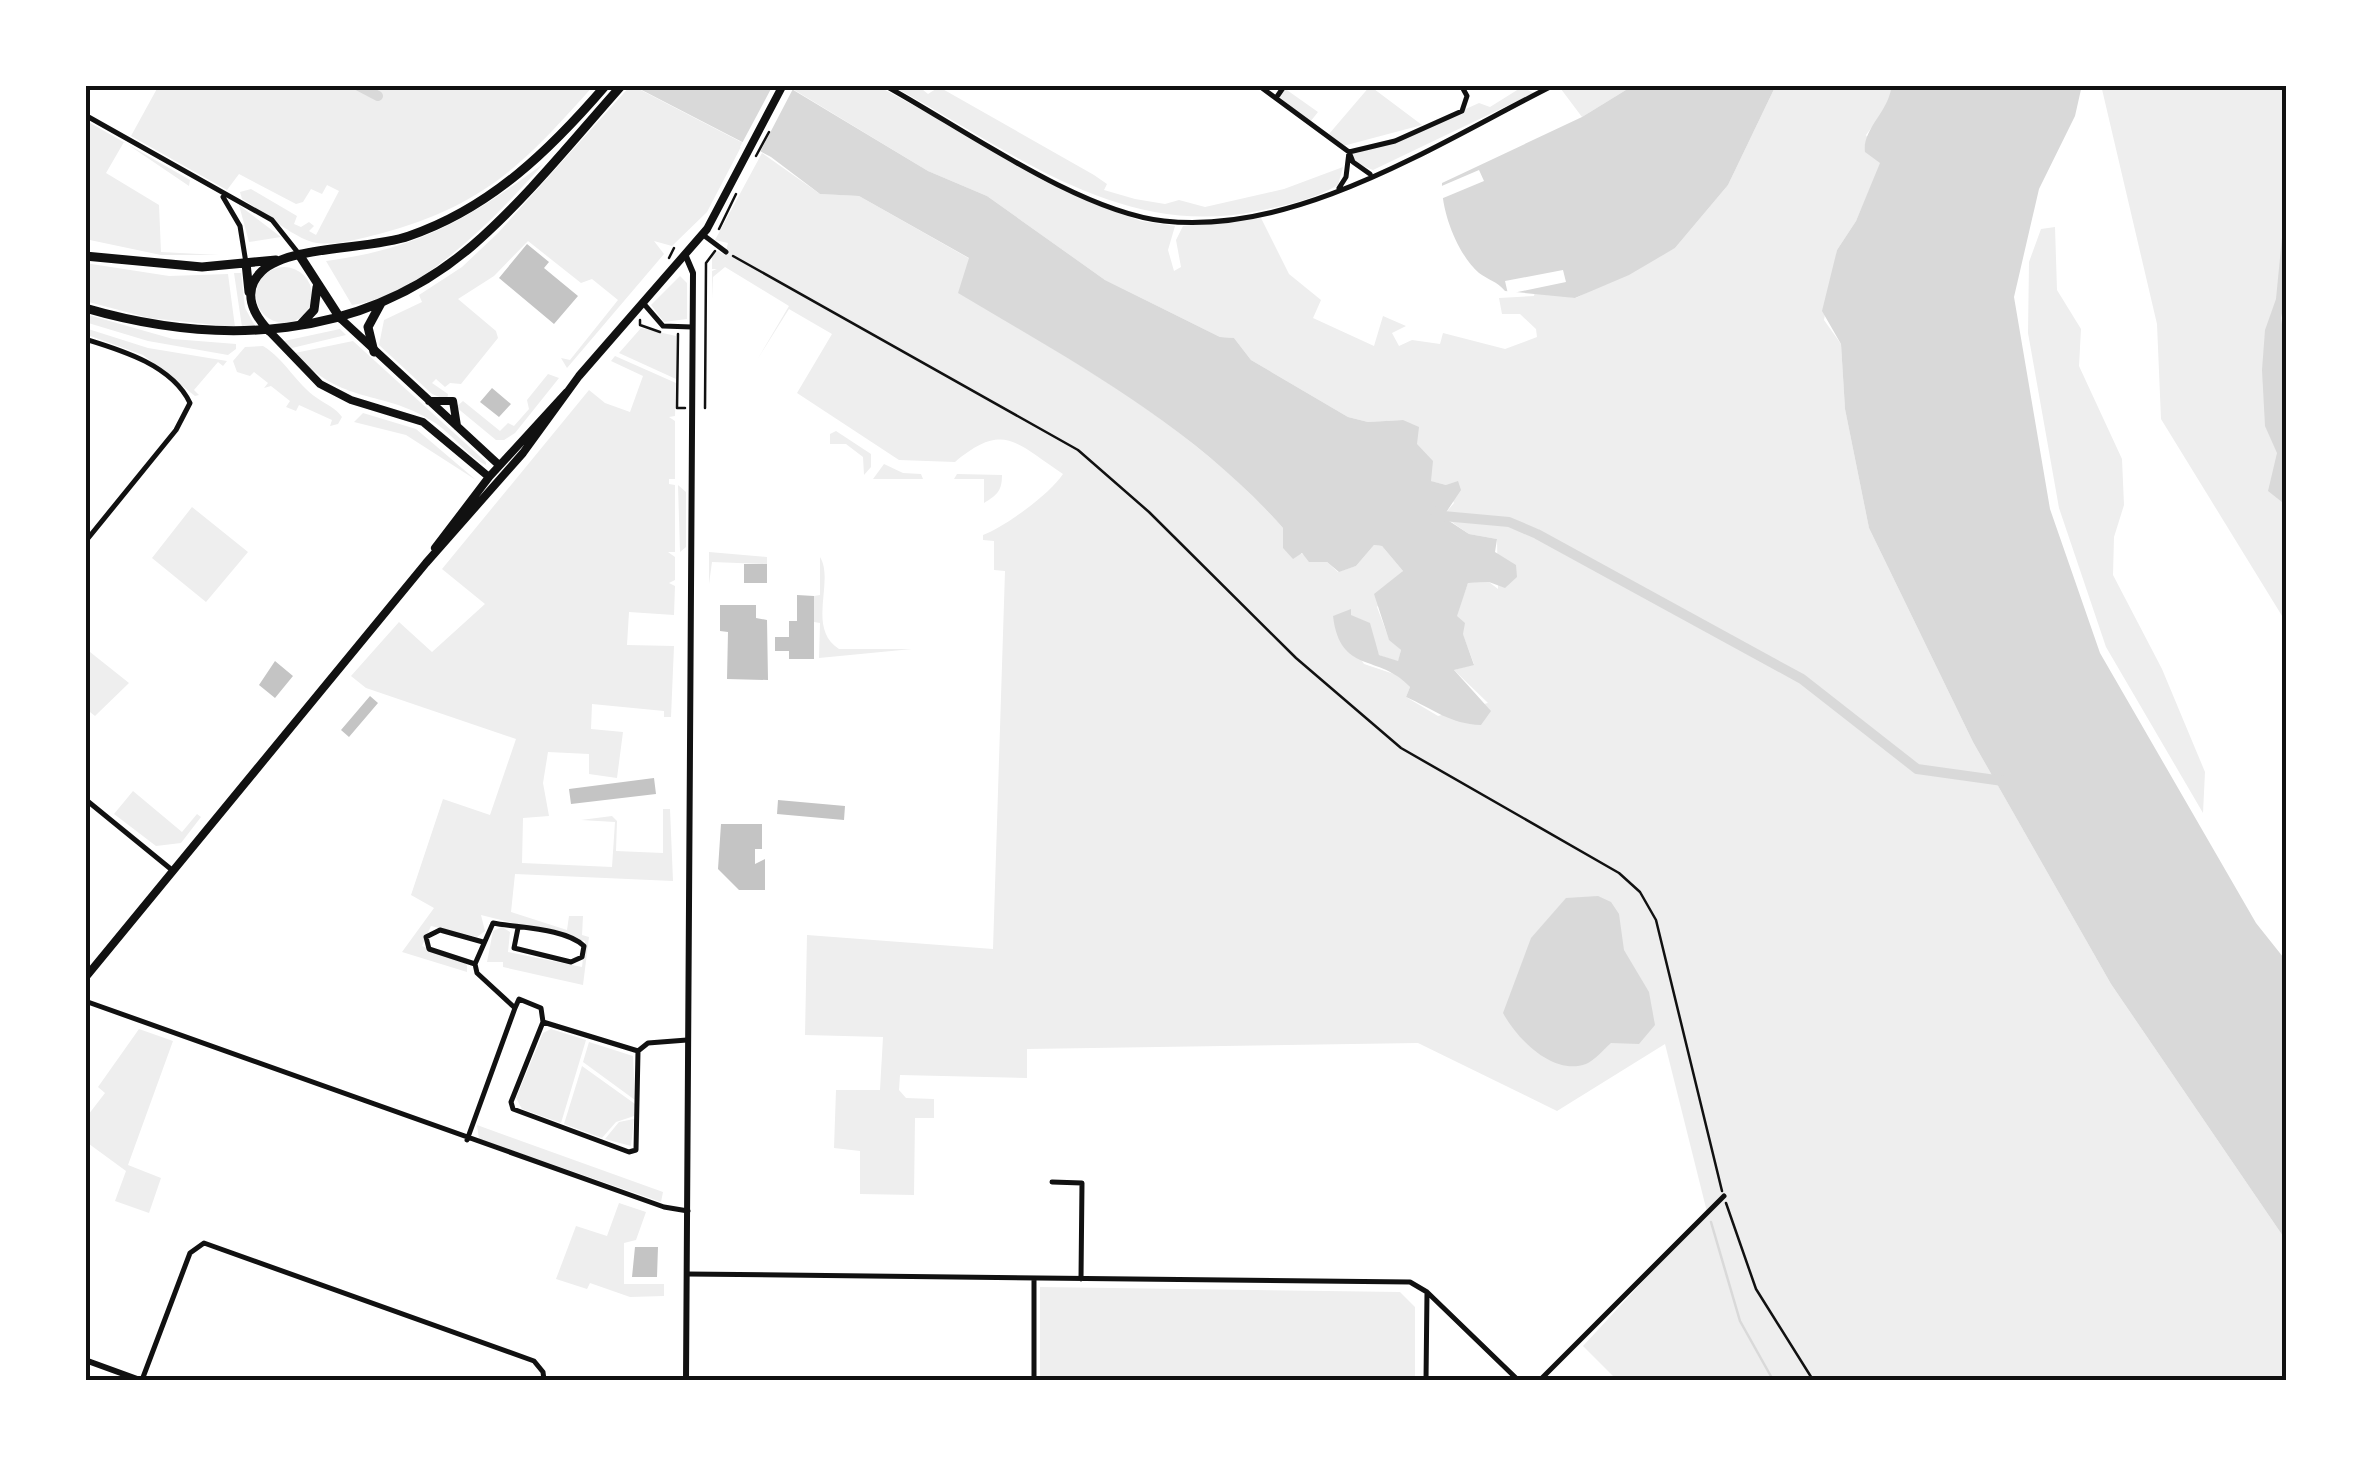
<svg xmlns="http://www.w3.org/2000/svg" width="2372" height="1465" font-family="Karla,sans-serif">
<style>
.green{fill:#eee}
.water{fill:#d9d9d9}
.pier{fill:#fff}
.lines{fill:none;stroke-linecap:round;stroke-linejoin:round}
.stream{stroke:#d9d9d9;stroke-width:2.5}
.canal{stroke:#d9d9d9;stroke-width:10}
.building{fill:#c4c4c4}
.path{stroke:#111;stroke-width:2.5}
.minor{stroke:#111;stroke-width:5}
.tertiary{stroke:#111;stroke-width:6}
.secondary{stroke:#111;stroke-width:8}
.primary{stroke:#111;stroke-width:9}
.neatline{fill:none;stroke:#111;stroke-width:4}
</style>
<rect width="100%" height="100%" fill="#fff"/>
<path class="green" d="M159 85H594C524 164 484 206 379 234 358 239 332 247 312 242 291 236 263 211 242 199L240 192 251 189 297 216 294 224 301 227 309 222 314 226 309 231 316 235 339 191 327 185 322 194 311 189 303 202 296 204 239 174 227 190 131 136Z
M631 85 743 143 707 212 672 246 654 241 664 254 567 368 561 358 570 360 618 300 592 279 581 283 528 241 494 276 458 299 496 331 498 338 461 384 450 383 445 387 436 379 432 383 448 394 447 400 432 394 379 345 384 320 422 302 419 295 462 267 498 233Z
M793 85H876L1097 205 1141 221 1175 226 1168 250 1174 271 1181 267 1176 240 1183 226 1261 218 1289 274 1321 300 1313 318 1374 346 1383 316 1406 326 1392 333 1399 346 1412 340 1440 344 1443 333 1505 349 1537 337 1536 329 1520 314H1502L1499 298 1534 296 1535 291 1576 298 1675 248 1728 185 1776 85H1883L1891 89 1889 104 1866 135 1881 163 1856 221 1837 250 1824 320 1841 344 1845 409 1869 528 1973 742 2111 984 2287 1242V1380H1617L1583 1346 1707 1212 1665 1044 1557 1111 1418 1043 1027 1049V1078L900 1075 899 1090 906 1098 934 1099V1118H915L914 1195 860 1194V1151L834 1148 836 1090H880L883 1037 805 1035 807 935 993 949 1005 571 994 570V541L983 540V535C1006 526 1050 494 1063 474 1016 443 1004 421 955 462L899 460 797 393 832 334 789 309 757 360 789 306 725 267 713 277 712 299V271L717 269H712V256L718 251 725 255 728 243 715 240 762 153 820 194 859 196 970 259 959 292C1074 362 1193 426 1283 528V548L1327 562 1338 572 1356 566 1374 545 1382 546 1403 571 1377 607 1389 639 1401 650 1398 662 1379 655C1367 629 1364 614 1333 616L1364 664 1400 676 1410 687 1406 697 1438 716 1488 703 1454 670 1474 664 1456 616 1468 583 1489 582 1498 589 1497 539 1469 534 1443 516 1454 503 1446 485 1430 481 1403 420 1368 422 1348 417 1251 360 1234 338 1220 337 1105 280 987 196 928 171 791 88Z
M890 85H917L928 94 939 87 1094 175 1107 184 1104 190 1135 199 1165 204 1179 200 1205 207 1284 189 1343 167 1338 185C1312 200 1287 205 1258 211 1117 240 1009 148 890 85Z
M1568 85H1634L1582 117 1561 89Z
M2101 85H2287V624L2161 419 2157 324Z
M1370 86 1422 125 1343 146 1329 134Z
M1522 87 1534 93 1373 170 1358 164 1349 152 1395 141 1479 103 1490 107Z
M1284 88 1318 112 1310 122 1278 96Z
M85 120 190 180 189 186 124 142 106 173 159 205 161 252 219 255H161L85 239Z
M543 164C499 214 421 297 352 305L326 261C418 249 470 218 543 164Z
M239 205 281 237 249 242Z
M2055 227 2057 290 2081 329 2079 366 2122 459 2124 505 2114 537 2113 575 2162 669 2205 772 2203 813 2106 647 2059 508 2028 333 2029 262 2041 229Z
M85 263 169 276 228 274 235 327 149 318 85 301Z
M256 295a28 28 0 1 1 56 0a28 28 0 1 1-56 0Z
M234 273H241L245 308 255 326 242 327Z
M680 276 687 283V319L664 322 651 305Z
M85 314 173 339 236 344V349L228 355 148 341 85 322Z
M85 328 148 348 227 361 223 366 218 362 194 390 199 395 195 396 143 355 85 334Z
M641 328 676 336V379L619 353Z
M340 329 346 335 292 348 284 341Z
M353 341 486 462V465C467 456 452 433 432 421 382 389 342 406 295 353Z
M263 346C285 359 296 384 317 398 327 405 336 408 342 417L338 424 330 426 332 420 299 405 296 411 286 407 290 401 271 386 264 388 268 383 254 372 250 376 237 372 233 361 245 347Z
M615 356 676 383 675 416 669 417 675 421V479H669V484L675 485V552H668L675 557V580L669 583 675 586 674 615 629 612 627 645 674 646 671 717H664V711L592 704 591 729 623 732 617 778 589 774V754L548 752 543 783 549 816 523 818 522 863 612 867 615 822 581 820 612 816 617 821 616 851 663 853V809H670L673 881 515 874 511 912 567 930 569 916H583L582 935 589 937 583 985 503 967V962H487L493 931 502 927 510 932 508 952 582 967 585 941 481 915 485 931 477 937 431 926 422 946 467 964V972L402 952 434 908 411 895 443 799 490 815 516 739 366 688 351 676 399 622 432 652 485 604 442 569 589 390 605 403 630 412 643 376 611 361Z
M548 374 559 378 515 433 504 440H496L456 407 463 401 500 431 508 423 514 426 529 409 527 400Z
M363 413 416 429 476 480 406 435 354 422Z
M836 431 871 454V467L864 475 863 457 846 444H830V434Z
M884 464 903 473 921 474 923 479H873Z
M957 474 1002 475C1002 491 997 495 984 503V479H954Z
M678 485 686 492V547L680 552Z
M192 507 248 552 206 602 152 558Z
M709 552 767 557V564L712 562 709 584Z
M820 557C835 581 806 628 839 649H912L819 658 820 623 814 622V596L820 595Z
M85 648 129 683 95 716 85 708Z
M133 791 182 832 197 814 201 817 181 843 156 846 114 814Z
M139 1029 173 1041 128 1165 161 1178 149 1213 115 1201 126 1171 85 1141V1119L105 1093 98 1087Z
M551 1029 586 1040 561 1123 522 1109 516 1098 543 1033Z
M589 1042 633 1056 635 1100 583 1062Z
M582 1066 635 1104 634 1116 616 1122 602 1138 564 1124Z
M634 1119 631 1146 605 1139 619 1122Z
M477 1125 663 1192 661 1202 479 1139Z
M619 1203 646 1212 636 1240 624 1243V1284H664V1296L630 1297 590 1283 587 1289 556 1279 576 1226 607 1236Z
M1040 1287 1400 1292 1415 1307V1380H1040Z"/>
<path class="water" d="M632 85H785L928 171 987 196 1105 280 1220 337 1234 338 1251 360 1348 417 1368 422 1403 420 1419 427 1417 444 1433 461 1431 481 1446 485 1458 481 1461 490 1443 517 1469 534 1497 539 1495 552 1516 565 1517 577 1505 588 1489 582 1468 583 1457 616 1465 623 1463 634 1474 665 1454 670 1491 711 1481 725C1450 724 1433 709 1406 697L1410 687C1379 653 1340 675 1333 616L1351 609V615L1370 623 1379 655 1398 661 1401 650 1389 640 1374 594 1403 571 1382 546 1374 545 1356 566 1339 572 1327 562H1309L1302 553 1293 559 1283 548V528C1193 426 1074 362 958 293L969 258 859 196 820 194 771 157Z
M1634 85H1776L1728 185 1675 248 1629 275 1575 298 1505 291C1497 281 1488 280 1479 273 1457 254 1441 210 1442 183L1582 117Z
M1883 85H2082L2075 116 2039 189 2014 297 2050 509 2100 653 2256 923 2287 962V1242L2111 984 1973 742 1869 528 1845 409 1841 344 1822 311 1837 250 1856 221 1880 163 1865 152C1862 130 1887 113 1891 89Z
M2287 186V289L2281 318 2287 355V404L2282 425 2287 439V506L2268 491 2277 453 2265 426 2262 370 2265 330 2276 299Z
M1598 896 1611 902 1619 914 1624 950 1649 992 1655 1025 1639 1044 1611 1043C1603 1050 1595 1060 1586 1064 1553 1076 1517 1039 1503 1013L1531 938 1566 898Z"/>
<path class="pier" d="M773 85H795L758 156 740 147Z
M1479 170 1484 181 1436 201 1437 188Z
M1563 270 1566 282 1508 294 1505 281Z"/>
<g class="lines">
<path class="stream" d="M1711 1222 1740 1321 1773 1380"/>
<path class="canal" d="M357 85 378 96
M1434 511 1443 516 1509 522 1537 534 1802 679 1917 769 2003 781"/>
</g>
<path class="building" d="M527 244 549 262 544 268 578 296 554 324 499 278Z
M492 388 511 404 499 417 480 402Z
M744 564H767V583H744Z
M797 595 814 596V659H789V651H775V637H789V621H797Z
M720 605H756V618L767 620 768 680 727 679 728 632 720 631Z
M275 661 293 676 275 698 259 685Z
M370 696 378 703 349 737 341 730Z
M654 778 656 794 571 804 569 789Z
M778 800 845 806 844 820 777 814Z
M721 824H762V849H755V864L765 859V890H739L718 869Z
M635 1247H658L657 1277H632Z"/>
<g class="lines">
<path class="path" d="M756 156 769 132
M719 229 736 194
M733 256 1078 450 1149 512 1296 658 1401 748 1619 873 1640 892 1656 920 1722 1191
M669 258 674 248
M640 320V325L660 332
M678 334 677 408H685
M705 408 706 263 715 251
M1726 1203 1756 1289 1813 1380"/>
<path class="minor" d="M884 85C961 127 1079 212 1164 221 1297 236 1440 142 1554 85
M1258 85 1349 152 1353 162 1370 174
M1276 98 1285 85
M85 115 272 220 299 254
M1339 188 1346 177 1349 152 1395 141 1462 111 1467 96 1461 85
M223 197 240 226 246 263
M702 234 726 252
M644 304 663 326 692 327
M85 339C121 350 172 365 190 403L176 430 85 542
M85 799 172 870
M475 964 493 923C518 928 565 928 584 946L582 957 571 962 514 948 518 928
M475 964 429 949 426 937 440 930 483 942
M85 1001 664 1207 688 1211
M515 1008 519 999 541 1008 543 1022 511 1102 513 1109 629 1152 636 1150 638 1051 543 1022
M638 1051 648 1043 687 1040
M467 1140 515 1008 477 973 475 964
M1052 1182 1082 1183 1081 1279
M687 1274 1410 1282 1427 1292 1518 1380
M1034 1279V1380
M142 1380 190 1253 204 1243 534 1361 543 1372 544 1380
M1426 1380 1427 1292
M1540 1380 1724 1196"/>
<path class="tertiary" d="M685 254 693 273 686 1380
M85 1360 140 1380"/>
<path class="secondary" d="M340 318 499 465
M269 331 320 384 351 400 423 422 489 477
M429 401H453L457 426
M435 548 489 477 567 392
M85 978 426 563 523 453 579 376 707 229 783 85"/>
<path class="primary" d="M85 256 202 267 276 260
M300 256 340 318
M246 263 249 292
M85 308C219 347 361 341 472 246 527 198 573 140 622 85
M300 325 314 310 317 287
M269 331C253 314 241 291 262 271 290 245 370 250 409 236 491 208 551 149 606 85
M374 352 368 327 381 303"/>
</g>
<rect width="2372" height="1465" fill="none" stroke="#ffffff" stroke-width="175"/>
<rect x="88" y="88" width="2196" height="1290" class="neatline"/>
</svg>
